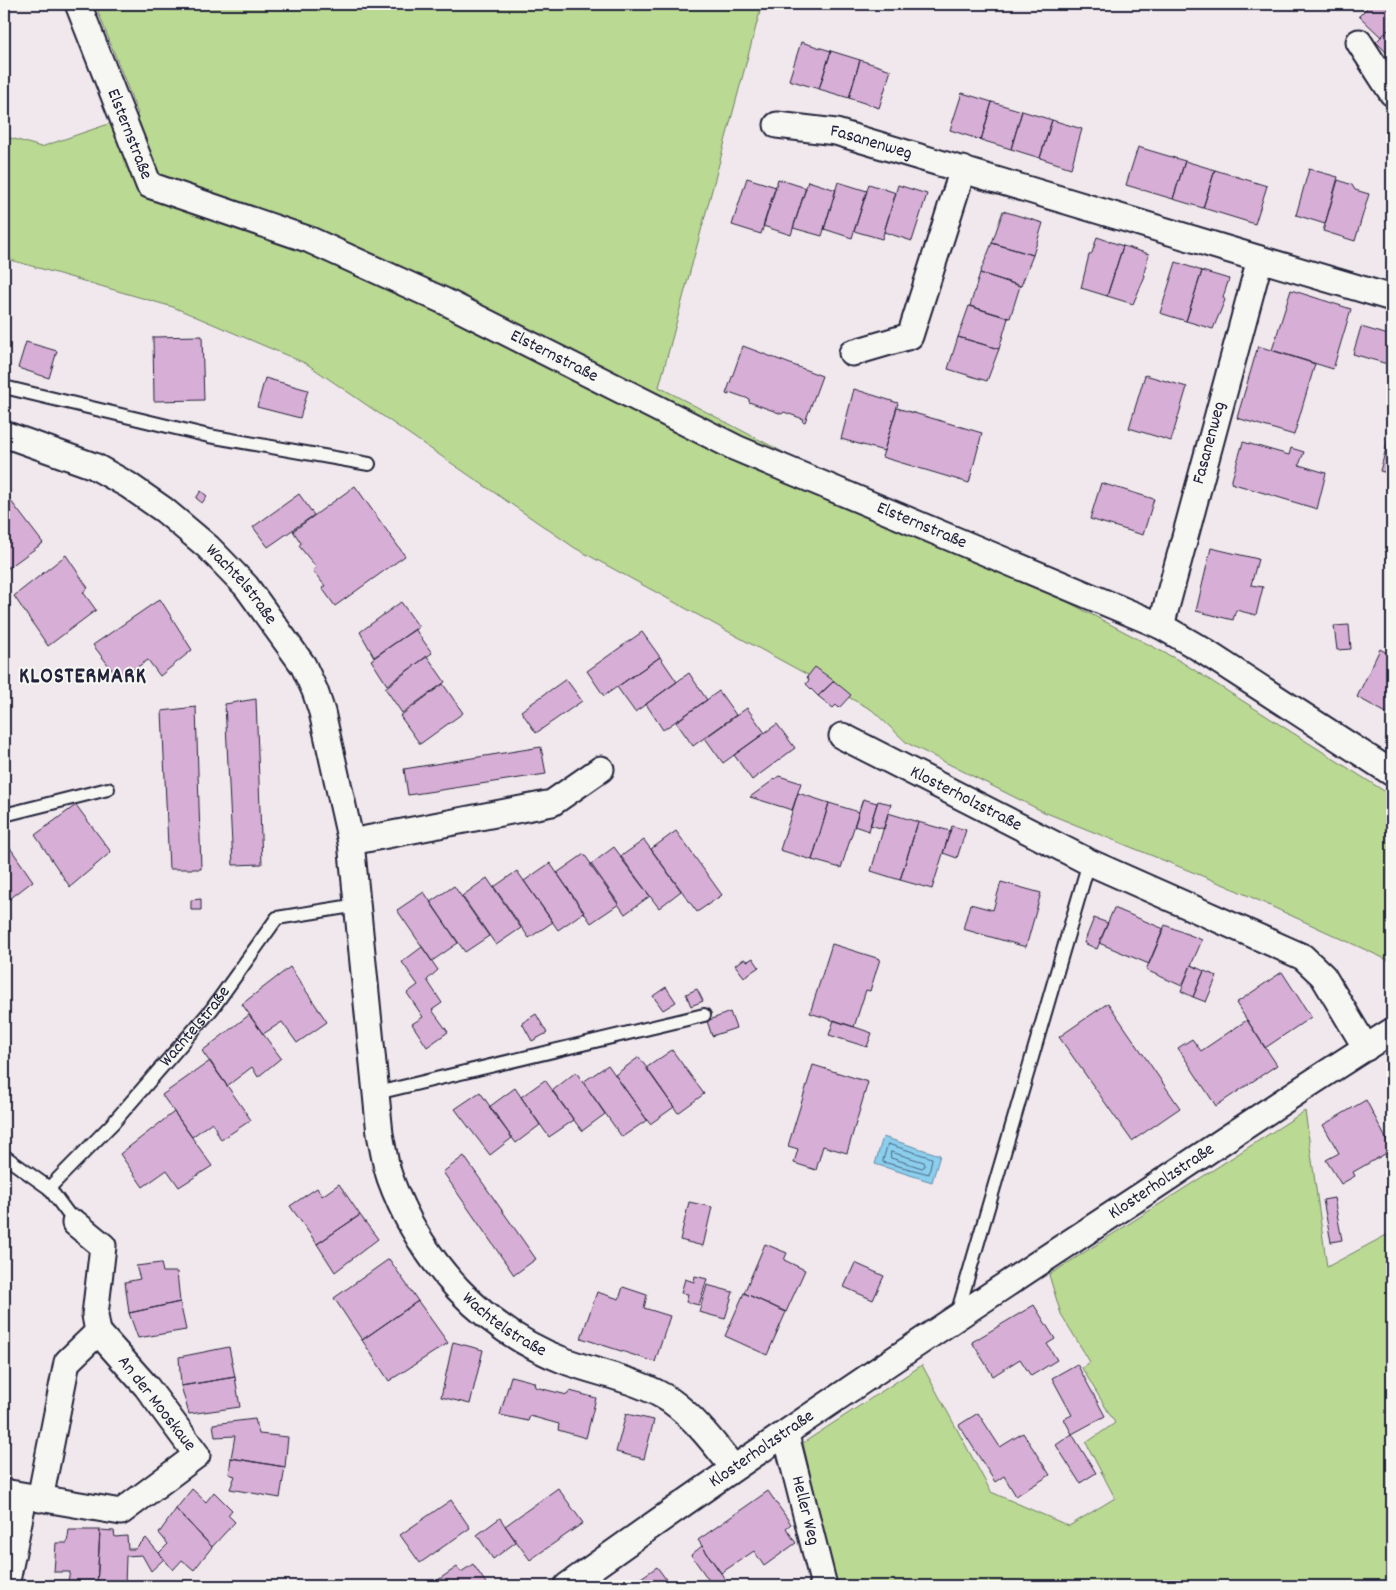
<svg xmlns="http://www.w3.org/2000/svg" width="1396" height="1590" font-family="Dekko,sans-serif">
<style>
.green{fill:#bad992;stroke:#6e7e66}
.water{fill:#8bceed;stroke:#6189a6}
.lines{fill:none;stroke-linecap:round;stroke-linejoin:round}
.shore{stroke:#4c6782;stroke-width:1}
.building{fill:#d7aed5;stroke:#22223b}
.lane-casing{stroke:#22223b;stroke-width:16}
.street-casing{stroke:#22223b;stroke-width:29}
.lane{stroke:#f6f6f2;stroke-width:12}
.street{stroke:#f6f6f2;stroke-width:25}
.labels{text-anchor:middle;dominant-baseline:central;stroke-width:4;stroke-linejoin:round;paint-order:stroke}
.street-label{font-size:18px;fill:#22223b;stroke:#f6f6f2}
.district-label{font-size:22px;font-weight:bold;letter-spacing:1px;fill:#22223b;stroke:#f6f6f2}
</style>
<rect width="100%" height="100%" fill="#f0e8ec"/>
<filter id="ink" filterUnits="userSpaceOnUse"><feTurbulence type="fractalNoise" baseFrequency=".02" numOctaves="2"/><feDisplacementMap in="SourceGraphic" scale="10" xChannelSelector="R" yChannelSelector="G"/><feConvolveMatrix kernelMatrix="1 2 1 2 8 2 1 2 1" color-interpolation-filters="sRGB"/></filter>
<g filter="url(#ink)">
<path class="green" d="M95 4H762L659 387 1180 661 1392 796V962L1227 886 1044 812 907 743 872 710 575 548 307 364 173 307 4 258V136L41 147 138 114Z
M1305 1111 1327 1267 1392 1232V1586H836L803 1443 922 1365 991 1492 1069 1526 1115 1498 1086 1443 1115 1423 1082 1368 1090 1362 1061 1314 1049 1275Z"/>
<path class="water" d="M883 1137 940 1155 932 1182 875 1164Z"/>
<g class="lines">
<path class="shore" d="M888 1144 932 1158 929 1174 883 1162Z
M891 1152 924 1162 925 1166 922 1168 891 1158Z"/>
</g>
<path class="building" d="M1371 4H1392V26L1381 37 1359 16Z
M1392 26V58L1376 42Z
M801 42 831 51 819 89 789 80Z
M831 51 860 60 849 98 819 89Z
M860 60 891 70 879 108 849 98Z
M962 93 992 102 981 140 950 130Z
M992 102 1022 111 1011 149 981 140Z
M1022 111 1052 120 1040 158 1011 149Z
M1052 120 1082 129 1071 168 1040 158Z
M1138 147 1185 161 1173 199 1126 185Z
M1185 161 1215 170 1203 208 1173 199Z
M1309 169 1338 177 1325 224 1296 215Z
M1215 170 1267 186 1255 224 1203 208Z
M747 178 776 187 761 234 732 225Z
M778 179 806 188 791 235 763 226Z
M1338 180 1352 185 1355 190 1369 194 1355 241 1323 231Z
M808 181 836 190 822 236 793 228Z
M838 182 867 191 852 238 824 229Z
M869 184 896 193 882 239 854 231Z
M898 185 927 194 912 241 884 232Z
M1003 211 1043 223 1033 255 992 243Z
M1097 237 1123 246 1107 296 1081 288 1089 255 1092 253Z
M992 243 1033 255 1021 286 980 273Z
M1123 246 1149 254 1144 273 1145 276 1133 304 1107 296Z
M1176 262 1202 271 1186 321 1160 313Z
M1202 271 1229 279 1223 297 1225 300 1213 329 1186 321Z
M980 273 1020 286 1010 318 970 306Z
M1291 290 1351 309 1333 369 1272 350Z
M969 306 1008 318 999 349 958 337Z
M1361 327 1392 336 1391 365 1353 354Z
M202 336 204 400 154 401 153 337Z
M958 337 999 349 987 381 948 369Z
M26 342 57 351 49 378 18 368Z
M743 346 822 376 805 422 802 421 803 419 784 412 782 414 749 402V399L729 392V395L726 394Z
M1258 346 1315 364 1294 435 1237 418Z
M1145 375 1187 387 1171 441 1129 428Z
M265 378 308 390 300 418 257 407Z
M854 389 898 403 884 451 841 439Z
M897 408 982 433 969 483 882 457Z
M1392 426V474L1380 471Z
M1243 442 1289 455 1291 448 1304 452 1299 465 1326 473 1317 509 1231 483Z
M1101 483 1154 499 1143 535 1090 519Z
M355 486 405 556 335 606 322 588 325 586 313 571 316 567 299 546 301 543 293 531Z
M201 491 207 496 202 503 196 498Z
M4 492 43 543 4 571Z
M299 494 314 515 268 547 253 527Z
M1211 548 1258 559 1251 585 1263 587 1256 615 1236 610 1233 620 1196 611Z
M66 555 88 588 83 592 96 610 48 646 14 596Z
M160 599 192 650 160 676 148 660 119 679 93 645Z
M401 602 419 627 374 657 360 632Z
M1349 625 1351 649 1337 650 1334 626Z
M415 629 432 653 387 685 371 660Z
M642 632 660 657 604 696 587 671Z
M1380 649 1392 656V716L1357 697Z
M427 656 445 682 402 713 385 688Z
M660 657 677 682 635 712 617 687Z
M815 667 834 681 818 696 806 684 809 680 807 677Z
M689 673 707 700 663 730 646 704Z
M566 679 582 701 536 733 521 711Z
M834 681 851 695 839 708 836 705 833 708 818 696Z
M443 684 463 713 420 744 400 716Z
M719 691 736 715 693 746 676 722Z
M256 699 262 864 233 865 225 704Z
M196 707 201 869H169L162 711Z
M747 708 765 733 723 763 705 738Z
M777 724 795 748 752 780 734 755Z
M541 747 546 774 408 795 404 769Z
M779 776 801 783 792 810 750 797Z
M798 793 829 803 812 860 780 850Z
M863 799 877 803 869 831 854 826Z
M878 801 891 804 884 829 870 825Z
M829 803 859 812 841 868 812 860Z
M76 805 111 852 70 887 35 835Z
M888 813 918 822 900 880 871 871Z
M918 822 950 831 932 889 900 880Z
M952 826 966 830 957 858 943 853Z
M676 831 722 895 697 912 651 849Z
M4 839 33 881 7 901 4 896Z
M644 840 681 891 659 908 620 857Z
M614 847 650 896 625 914 590 865Z
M584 854 619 904 591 923 557 873Z
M550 863 584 912 558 930 524 881Z
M517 871 553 922 529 938 494 887Z
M487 878 521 928 496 945 462 896Z
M1001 882 1041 893 1026 947 963 929 970 904 993 910Z
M454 886 489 936 465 952 430 902Z
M424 892 458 943 432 961 397 910Z
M201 899V910H191V900Z
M1114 908 1164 929 1149 964 1099 943Z
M1094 918 1108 923 1097 949 1084 943Z
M1165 925 1202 940 1182 986 1146 970Z
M832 944 880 959 870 991 866 990 854 1027 810 1013Z
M422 947 438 970 427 980 442 1003 432 1010 448 1032 427 1047 412 1024 423 1017 407 993 418 985 402 962Z
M753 958 759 967 744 977 735 965 744 959 748 961Z
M1191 965 1204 971 1193 997 1181 991Z
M290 967 327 1022 297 1043 282 1022 263 1034 242 1004Z
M1204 971 1217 976 1206 1002 1193 997Z
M1282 972 1311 1017 1265 1048 1236 1003Z
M666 987 676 1002 663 1010 653 996Z
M697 989 703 1001 691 1006 686 994Z
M1108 1003 1180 1108 1132 1141 1059 1037Z
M730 1012 736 1028 712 1036 707 1021Z
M536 1014 547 1033 532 1041 522 1023Z
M249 1015 281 1058 258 1077 252 1067 227 1086 202 1051Z
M834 1020 872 1033 867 1047 829 1035Z
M1247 1020 1277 1065 1216 1106 1178 1048 1192 1039 1201 1051Z
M672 1050 704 1094 678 1113 646 1068Z
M639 1057 674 1107 650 1124 615 1075Z
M210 1061 251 1120 221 1140 212 1122 192 1137 162 1095Z
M608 1065 647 1120 622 1137 583 1082Z
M813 1065 868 1082 847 1153 823 1146 816 1170 794 1163 798 1149 788 1146Z
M576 1072 605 1114 582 1131 552 1091Z
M545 1080 574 1120 549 1137 521 1097Z
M515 1088 540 1125 516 1143 489 1107Z
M480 1092 512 1138 490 1155 455 1109Z
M1366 1100 1392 1150 1353 1172 1355 1176 1341 1184 1326 1160 1339 1153 1323 1125Z
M174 1112 212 1166 179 1187 167 1170 143 1187 120 1154Z
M464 1156 536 1259 514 1275 443 1172Z
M339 1184 360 1215 317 1244 290 1206 317 1188 322 1196Z
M1334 1198 1342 1240 1331 1242 1323 1200Z
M689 1202 712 1207 703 1246 680 1240Z
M360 1215 378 1239 335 1272 317 1244Z
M765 1244 787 1253 784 1260 805 1270 786 1312 744 1293Z
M389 1259 418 1301 362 1340 334 1298Z
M161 1263 163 1272H177L180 1302 129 1313 125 1282 140 1279 136 1266Z
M855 1263 884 1276 873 1300 844 1287Z
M695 1276 707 1279 699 1305 686 1302 688 1294 681 1293 685 1279 694 1282Z
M707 1285 733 1292 725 1319 699 1312Z
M623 1287 647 1295 644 1308 670 1316 655 1362 581 1338 597 1292 619 1299Z
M744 1293 786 1312 767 1355 725 1336Z
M418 1301 448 1343 389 1381 362 1340Z
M180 1302 186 1330 138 1338 129 1313Z
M1034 1305 1055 1339 1047 1344 1057 1360 1031 1376 1020 1359 993 1376 972 1342Z
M453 1342 483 1350 470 1404 441 1397Z
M229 1347 235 1377 181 1386 179 1357Z
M1077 1364 1105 1416 1072 1434 1064 1419 1072 1415 1052 1378Z
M511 1376 534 1382 535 1387 567 1395 570 1391 596 1398 586 1438 558 1430 559 1424 530 1416 528 1421 500 1415Z
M235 1377 240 1407 189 1414 181 1386Z
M978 1413 1000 1447 1023 1433 1050 1475 1016 1496 1004 1476 995 1482 959 1425Z
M626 1414 654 1420 644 1459 616 1452Z
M255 1419 259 1434 288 1437 285 1467 231 1458 235 1436 215 1437 213 1424Z
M1072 1434 1096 1473 1080 1483 1056 1445Z
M231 1458 285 1467 280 1498 230 1489 235 1476 229 1474Z
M558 1488 583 1523 530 1560 505 1526Z
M192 1489 206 1502 214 1492 232 1510 228 1515 235 1522 212 1547 176 1509Z
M768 1491 791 1524 786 1528 796 1543 764 1566 754 1551 721 1573 698 1540Z
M451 1500 470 1528 420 1563 400 1535Z
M176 1509 212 1547 194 1570 182 1560 173 1570 159 1553 168 1544 159 1533Z
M500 1518 516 1542 493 1559 477 1535Z
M69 1530H100L97 1586 67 1585 70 1572H54L56 1543H67Z
M100 1530 114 1531 115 1537 127 1536 128 1549H135L146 1538 164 1559 151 1571 142 1555 126 1556 125 1586H97Z
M702 1546 727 1582 721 1586H713L691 1555Z
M473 1564 488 1586H438L435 1582 457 1567 461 1572Z
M657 1567 671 1586H629Z"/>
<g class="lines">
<defs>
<g id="lane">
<path d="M4 387 209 436 369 464"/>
<path d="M4 815 108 789"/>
<path d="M377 1093 704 1015"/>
<path d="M4 1156 49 1188 75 1223"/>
<path id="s1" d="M49 1188 113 1123 212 1009 277 918 358 905"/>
<path d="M957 1314 1089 862"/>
</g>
<g id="street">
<path id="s2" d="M78 4 149 185 310 240 444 301 736 448 1161 626 1199 648 1392 773"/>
<path d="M1359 42 1392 93"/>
<path id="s3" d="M777 125 836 132 1260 259 1161 626"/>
<path d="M1260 259 1392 298"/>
<path d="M852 353 910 336 963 169"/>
<path id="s4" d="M4 434 94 466 128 485 164 510 208 547 246 586 303 665 315 691 322 712 351 842 380 1134C383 1148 385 1164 390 1178 420 1261 483 1330 565 1361 600 1374 640 1380 671 1401 696 1419 714 1444 733 1467"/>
<path id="s5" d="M842 736 1089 862 1303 957 1323 976 1366 1048"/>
<path d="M351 842 552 803 601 769"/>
<path id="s6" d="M786 1435 824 1586"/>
<path d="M4 1492 121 1512 197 1455 146 1386 98 1332"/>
<path d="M40 1499 67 1362 98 1332 95 1315 103 1246 75 1223"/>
<path d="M6 1586 24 1497"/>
<path id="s7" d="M567 1586C752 1453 942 1326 1133 1201 1219 1144 1304 1086 1392 1031"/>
</g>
</defs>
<use href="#lane" class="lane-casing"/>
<use href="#street" class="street-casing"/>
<use href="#lane" class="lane"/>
<use href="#street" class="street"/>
</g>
</g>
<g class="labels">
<g class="street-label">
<text stroke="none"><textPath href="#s2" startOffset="140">Elsternstraße</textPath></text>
<text stroke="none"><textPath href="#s3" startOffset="96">Fasanenweg</textPath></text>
<text stroke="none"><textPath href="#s2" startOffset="635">Elsternstraße</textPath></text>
<text transform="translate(1210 443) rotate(-75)">Fasanenweg</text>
<text stroke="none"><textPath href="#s2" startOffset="1040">Elsternstraße</textPath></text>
<text stroke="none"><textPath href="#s4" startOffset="286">Wachtelstraße</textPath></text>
<text stroke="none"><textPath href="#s5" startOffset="139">Klosterholzstraße</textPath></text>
<text stroke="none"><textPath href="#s1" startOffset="218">Wachtelstraße</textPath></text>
<text stroke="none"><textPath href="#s7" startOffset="719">Klosterholzstraße</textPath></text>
<text stroke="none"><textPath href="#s4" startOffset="1100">Wachtelstraße</textPath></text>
<text transform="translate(156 1404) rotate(52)">An der Mooskaue</text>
<text stroke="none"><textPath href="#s7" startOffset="238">Klosterholzstraße</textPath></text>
<text stroke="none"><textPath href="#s6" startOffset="78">Heller Weg</textPath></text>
</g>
<g class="district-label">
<text x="83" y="677">KLOSTERMARK</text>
</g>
</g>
<rect width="1396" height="1590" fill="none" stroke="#f6f6f2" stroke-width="20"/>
<rect x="10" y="10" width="1376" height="1570" fill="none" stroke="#22223b" stroke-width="2" filter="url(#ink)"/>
</svg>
